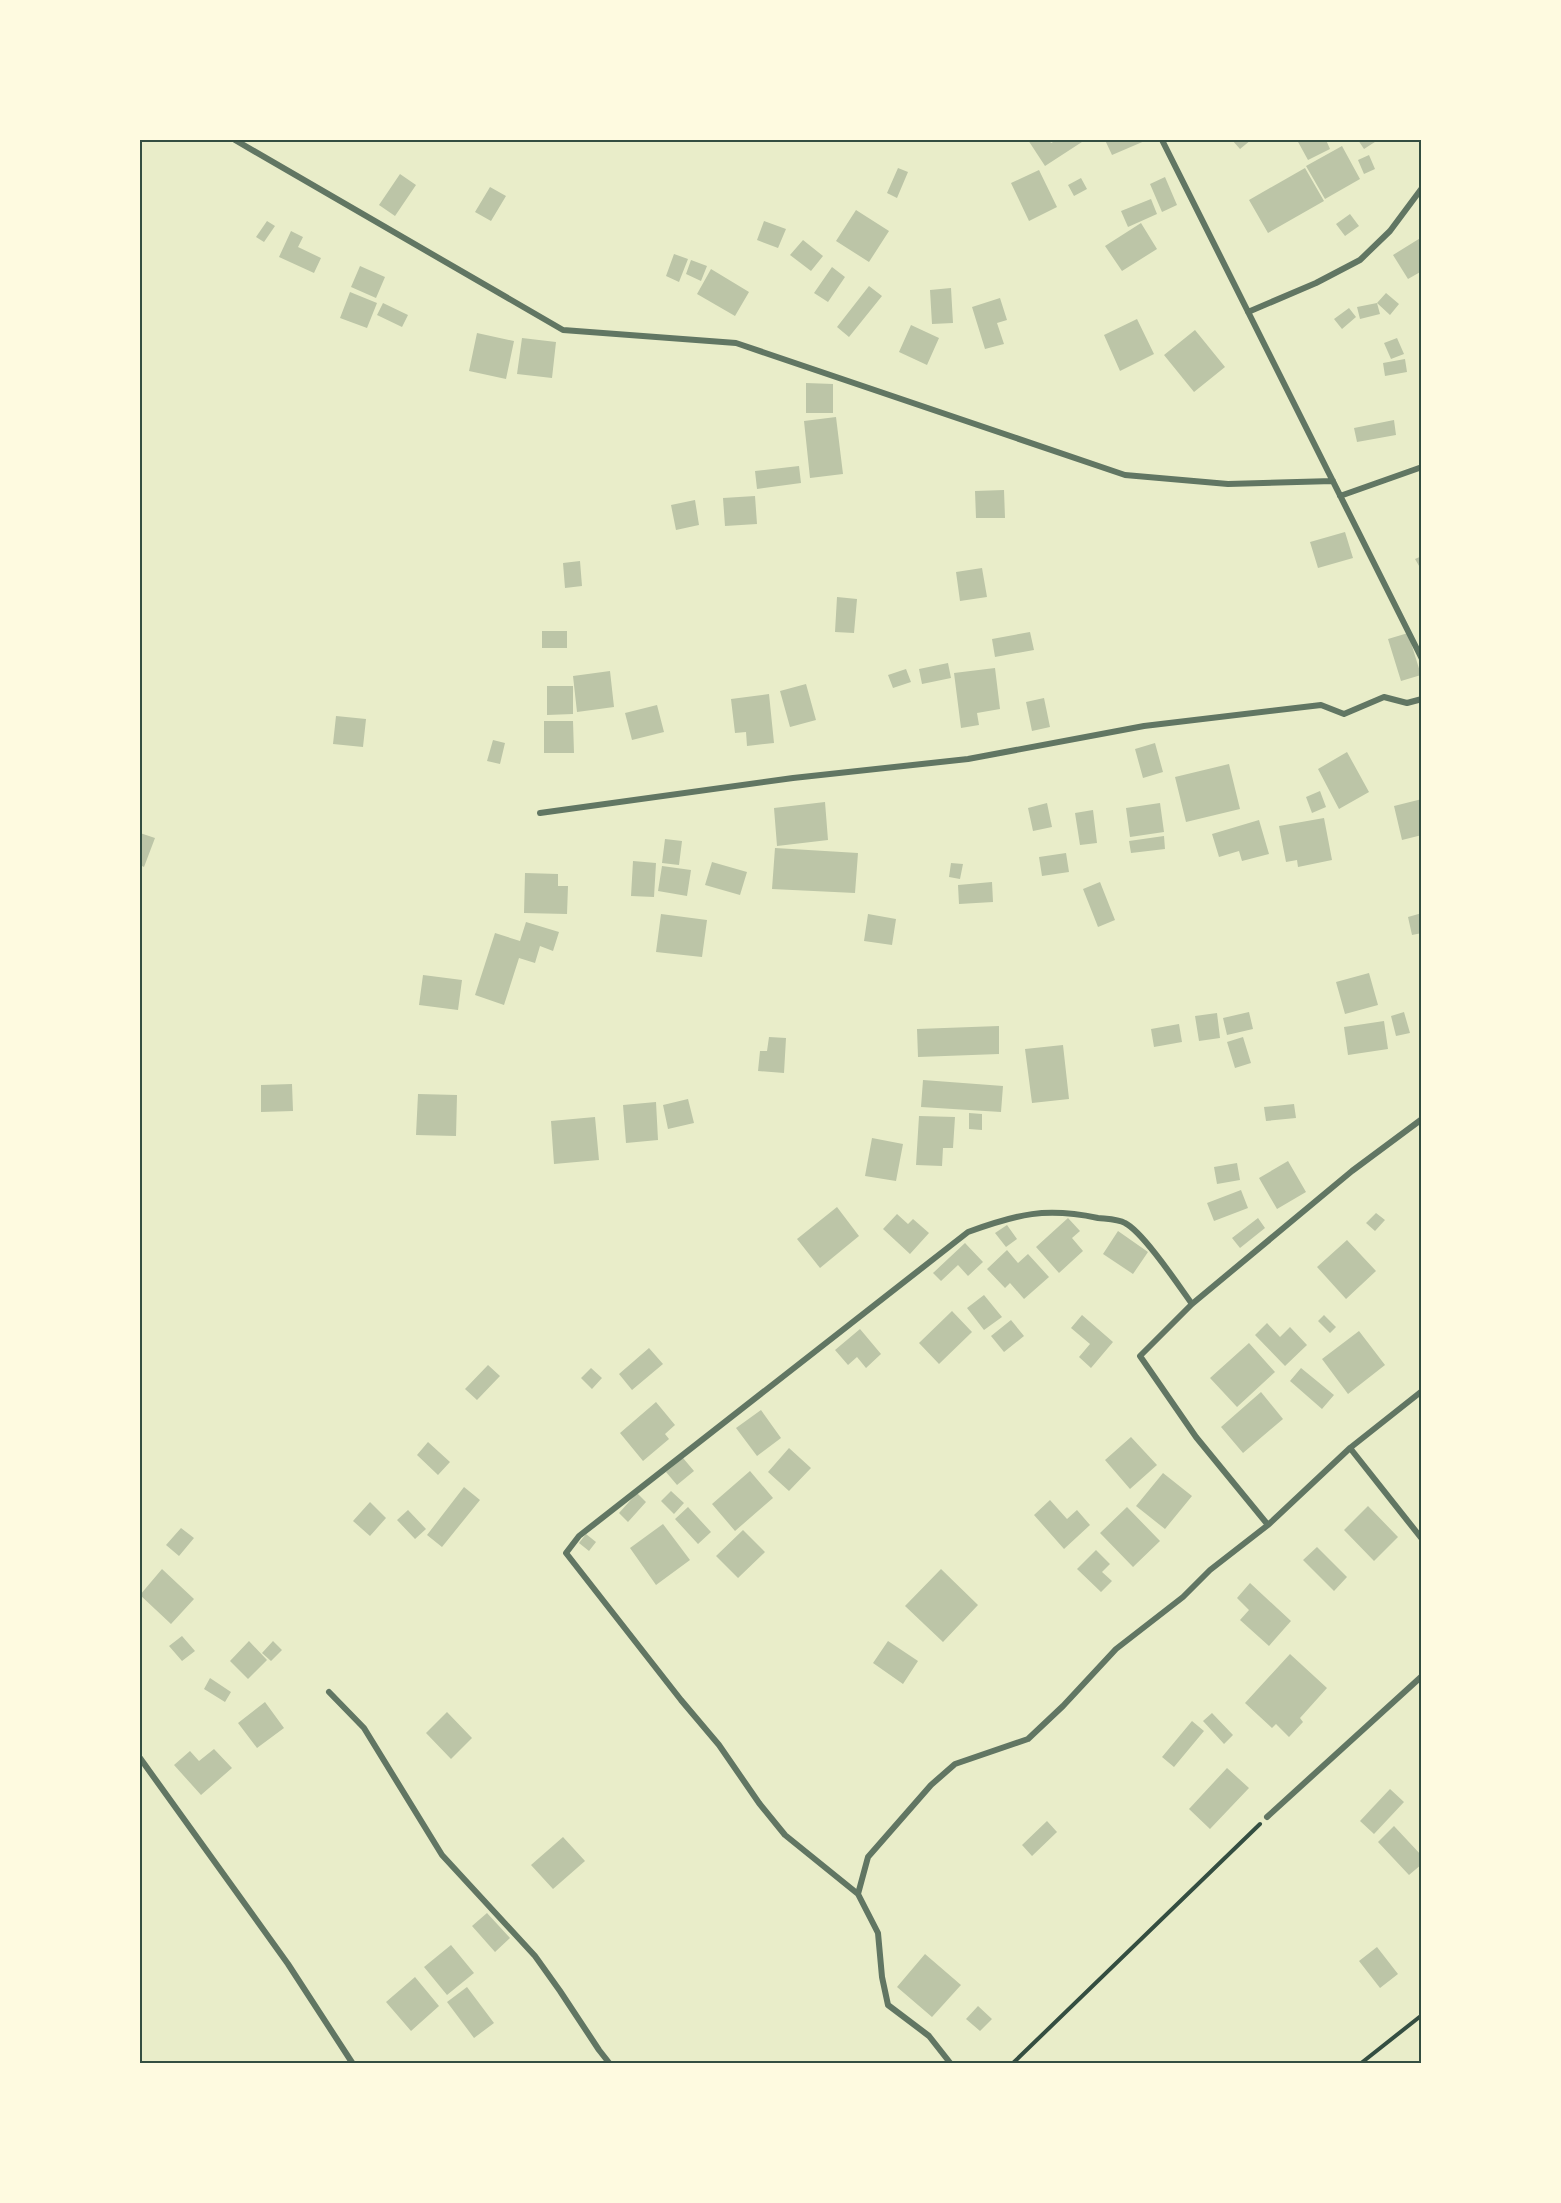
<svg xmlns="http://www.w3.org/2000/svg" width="1561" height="2203" font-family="Ubuntu,sans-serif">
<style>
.building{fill:#bcc5a7}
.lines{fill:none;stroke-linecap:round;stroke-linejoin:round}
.path{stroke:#344e41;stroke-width:4}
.minor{stroke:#617663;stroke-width:6}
.neatline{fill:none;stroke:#344e41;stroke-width:2}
</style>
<rect width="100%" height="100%" fill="#e9edc9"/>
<path class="building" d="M1028 140H1049L1051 143 1057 140H1085L1045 166Z
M1105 140H1147L1112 155Z
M1232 140H1251L1240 149Z
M1297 140H1326L1330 149 1308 160Z
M1358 140H1378L1364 149Z
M1342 146 1360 179 1325 199 1306 166Z
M1369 155 1375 169 1364 174 1358 160Z
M898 168 908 172 897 198 887 193Z
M1305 168 1324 201 1268 233 1249 200Z
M1039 170 1057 207 1029 221 1011 183Z
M400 174 416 185 395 216 379 205Z
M1165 177 1177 205 1162 212 1150 184Z
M1081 178 1087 189 1074 196 1068 185Z
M490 187 506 196 491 221 475 212Z
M1151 199 1157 214 1128 227 1121 211Z
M856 210 889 231 869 262 836 241Z
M1350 214 1359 226 1345 236 1336 224Z
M267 221 275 226 264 242 256 237Z
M764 221 786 229 778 248 757 240Z
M1141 223 1157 249 1122 271 1105 246Z
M291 231 303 237 298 247 321 258 314 273 279 257Z
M1422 237V271L1408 279 1393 255Z
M803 240 823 256 811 271 790 255Z
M674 254 688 259 679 282 666 276Z
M691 260 707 266 701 281 686 274Z
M360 266 385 277 376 298 351 287Z
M832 267 845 277 828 302 814 293Z
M711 269 749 292 735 316 697 294Z
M869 286 882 296 849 337 837 327Z
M951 288 953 323 932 324 930 290Z
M350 292 377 303 367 328 340 318Z
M1386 293 1399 304 1390 315 1377 303 1380 314 1360 319 1357 307 1377 303Z
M1000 298 1007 320 997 323 1004 344 985 349 972 307Z
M383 303 408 315 402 327 377 315Z
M1349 308 1356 317 1342 329 1334 319Z
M1137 319 1154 354 1120 371 1104 335Z
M911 325 939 338 927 365 899 352Z
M1195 330 1225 367 1194 392 1164 355Z
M477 333 514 341 506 379 469 371Z
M522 338 556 342 552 378 517 374Z
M1397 338 1404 354 1391 359 1384 343Z
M1405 359 1407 372 1385 376 1383 363Z
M806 383 833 384V413H806Z
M836 417 843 474 810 478 804 421Z
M1394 420 1396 435 1357 442 1354 428Z
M799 466 801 483 757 489 755 471Z
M1004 490 1005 518H976L975 491Z
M755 496 757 524 725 526 723 498Z
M695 500 699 525 676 530 671 505Z
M1345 532 1353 558 1318 568 1310 542Z
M1422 556V571L1415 559Z
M580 561 582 586 565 588 563 563Z
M982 568 987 597 960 601 956 572Z
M837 597 857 599 854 633 835 632Z
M542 631H567V648H542Z
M1030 632 1034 650 995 657 992 639Z
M1408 633 1421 675 1401 681 1388 639Z
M948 663 951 678 922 684 919 669Z
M995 668 1000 709 977 713 979 725 961 728 954 673Z
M906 669 911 682 893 688 888 675Z
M610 671 614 707 577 712 573 676Z
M806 684 816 720 790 727 780 691Z
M547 686H573V714L547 715Z
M769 694 774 743 747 746 746 732 735 733 731 699Z
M1044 698 1050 727 1032 731 1026 702Z
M657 705 664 732 632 740 625 713Z
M336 716 366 719 363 747 333 744Z
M544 721H573L574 753H544Z
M493 740 505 743 500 764 487 761Z
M1155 743 1163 772 1143 778 1135 749Z
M1347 752 1369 792 1339 809 1318 769Z
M1229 764 1240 809 1186 822 1175 777Z
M1320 791 1326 807 1312 813 1306 797Z
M1422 799V835L1402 840 1394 806Z
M825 802 828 840 777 846 774 808Z
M1047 803 1052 827 1033 831 1028 808Z
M1160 803 1164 832 1130 837 1126 808Z
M1093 810 1097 843 1080 845 1075 813Z
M1324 818 1332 860 1298 867 1297 860 1286 862 1279 826Z
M1259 820 1269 854 1242 861 1239 851 1219 857 1212 834Z
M140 833 155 838 144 867 140 865Z
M1164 836 1165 849 1131 853 1129 841Z
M665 839 682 841 679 865 662 863Z
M775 848 858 853 855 893 772 889Z
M1066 853 1069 872 1042 876 1039 857Z
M633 861 656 863 654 897 631 896Z
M712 862 747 872 740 895 705 885Z
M951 863 963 864 960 879 949 877Z
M662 866 691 870 687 896 658 891Z
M525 873 558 874V886H568L567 914 524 913Z
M992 882 993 902 959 904 958 885Z
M1100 882 1115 920 1098 927 1083 889Z
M1422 913V933L1412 935 1408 917Z
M661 914 707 920 702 957 656 952Z
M868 914 896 919 892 945 864 941Z
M526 922 559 932 553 951 540 946 535 963 519 958 504 1005 475 995 495 933 520 941Z
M1369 973 1378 1005 1345 1014 1336 982Z
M423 975 462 980 458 1010 419 1005Z
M1249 1012 1253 1029 1227 1035 1223 1018Z
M1404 1012 1410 1033 1396 1036 1391 1016Z
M1217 1013 1220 1038 1199 1041 1195 1016Z
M1384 1021 1388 1049 1348 1055 1344 1027Z
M1179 1024 1182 1042 1154 1047 1151 1029Z
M999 1026V1054L918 1057 917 1029Z
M769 1037 786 1038 784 1073 758 1071 760 1051H767Z
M1243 1037 1251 1063 1235 1068 1227 1042Z
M1063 1045 1069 1099 1032 1103 1025 1049Z
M923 1080 1003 1086 1001 1112 921 1107Z
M292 1084 293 1111 261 1112V1085Z
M418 1094 457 1095 456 1136 416 1135Z
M688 1099 694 1123 668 1129 663 1105Z
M656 1102 658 1140 626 1143 623 1105Z
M1294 1104 1296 1118 1266 1121 1264 1107Z
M969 1113 982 1114V1130L969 1129Z
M919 1116 955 1117 953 1148H943L942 1166 916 1165Z
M595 1117 599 1160 554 1164 551 1121Z
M872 1138 903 1144 896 1181 865 1176Z
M1288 1161 1306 1192 1277 1209 1259 1178Z
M1237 1163 1240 1180 1217 1184 1214 1167Z
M1241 1190 1248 1208 1214 1221 1207 1203Z
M837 1207 859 1236 820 1268 797 1239Z
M1376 1213 1385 1220 1375 1231 1366 1223Z
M897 1214 908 1224 913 1219 929 1233 910 1254 883 1229Z
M1068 1218 1080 1231 1072 1238 1083 1251 1059 1273 1036 1247Z
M1258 1218 1265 1228 1240 1248 1232 1238Z
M1007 1225 1017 1239 1006 1247 995 1233Z
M1118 1231 1148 1252 1133 1274 1103 1254Z
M1347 1240 1376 1271 1346 1299 1317 1267Z
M965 1243 983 1262 968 1276 958 1265 941 1281 933 1273Z
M1007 1250 1018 1263 1028 1254 1049 1277 1024 1299 1010 1283 1005 1288 987 1269Z
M984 1295 1002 1317 984 1330 967 1308Z
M952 1311 972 1332 939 1364 919 1343Z
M1082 1315 1113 1342 1091 1368 1079 1357 1090 1344 1071 1328Z
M1324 1315 1336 1327 1330 1333 1318 1321Z
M1011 1320 1024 1336 1004 1352 991 1336Z
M1267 1323 1280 1337 1290 1327 1307 1345 1285 1366 1255 1335Z
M860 1329 881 1354 866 1368 857 1357 848 1365 835 1350Z
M1359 1331 1385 1365 1348 1394 1322 1359Z
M1249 1343 1275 1372 1237 1407 1210 1378Z
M649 1348 663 1364 632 1390 619 1374Z
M488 1365 500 1376 477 1400 465 1389Z
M591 1368 602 1378 592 1389 581 1378Z
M1301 1368 1334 1395 1322 1409 1290 1381Z
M1261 1392 1283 1419 1243 1453 1221 1427Z
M656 1402 675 1425 665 1434 669 1439 643 1461 620 1433Z
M761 1410 781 1438 757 1456 736 1428Z
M1131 1437 1157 1465 1130 1489 1105 1460Z
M428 1442 450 1462 438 1475 417 1455Z
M789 1448 811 1468 789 1491 768 1472Z
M683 1458 694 1471 677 1485 666 1472Z
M750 1471 773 1498 735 1531 712 1504Z
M1163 1473 1192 1496 1165 1529 1136 1506Z
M464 1487 480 1500 442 1547 427 1535Z
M671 1491 684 1503 674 1514 661 1501Z
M637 1493 646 1502 628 1522 619 1513Z
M1050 1500 1067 1519 1077 1510 1090 1525 1064 1549 1034 1515Z
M370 1502 386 1518 370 1536 353 1521Z
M1368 1506 1398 1537 1374 1561 1344 1530Z
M688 1507 711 1532 698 1544 675 1519Z
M1127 1507 1160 1541 1133 1567 1100 1533Z
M408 1510 426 1529 415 1539 397 1520Z
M663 1524 690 1560 656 1585 630 1548Z
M181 1528 194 1538 179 1556 166 1545Z
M743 1530 765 1552 738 1578 716 1556Z
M586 1534 596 1542 589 1551 579 1543Z
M1317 1547 1347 1577 1334 1591 1303 1560Z
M1096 1550 1110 1564 1102 1572 1112 1581 1101 1592 1077 1569Z
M162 1569 194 1599 171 1624 140 1595Z
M941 1569 978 1605 943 1642 905 1606Z
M1250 1583 1291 1621 1269 1646 1240 1620 1249 1610 1237 1598Z
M182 1636 195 1651 182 1661 169 1646Z
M249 1641 267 1660 248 1679 230 1661Z
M273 1641 282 1650 271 1661 262 1653Z
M888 1641 918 1661 903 1684 873 1663Z
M1290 1654 1327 1688 1300 1718 1303 1722 1289 1737 1276 1724 1272 1728 1245 1703Z
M210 1678 231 1692 225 1702 204 1689Z
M265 1702 284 1728 257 1748 238 1723Z
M447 1712 472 1738 451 1759 426 1733Z
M1212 1713 1233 1735 1224 1744 1203 1721Z
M1192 1721 1204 1731 1174 1767 1162 1757Z
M214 1749 232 1768 201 1795 174 1765 190 1751 199 1761Z
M1227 1768 1249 1788 1210 1829 1189 1809Z
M1390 1789 1404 1802 1374 1834 1360 1821Z
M1047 1821 1057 1832 1032 1856 1022 1845Z
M1394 1826 1422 1856V1864L1409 1875 1378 1842Z
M563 1837 585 1861 553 1889 531 1865Z
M487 1913 510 1938 495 1952 472 1926Z
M451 1945 474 1973 447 1995 424 1967Z
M1377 1947 1398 1974 1380 1988 1359 1961Z
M925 1954 961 1985 932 2017 897 1987Z
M415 1977 439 2006 411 2031 386 2002Z
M467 1987 494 2023 474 2038 447 2002Z
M978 2006 992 2019 980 2031 966 2019Z"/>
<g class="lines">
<path class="path" d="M1012 2064 1260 1824
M1360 2064 1422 2015"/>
<path class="minor" d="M235 140 563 330 736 343 1125 475 1228 484 1333 481
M1162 140 1422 659
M1248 312 1316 283 1360 260 1390 231 1422 188
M1340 496 1422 467
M540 813 793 778 968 759 1144 726 1321 705 1344 714 1384 697 1407 703 1422 699
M1422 1119 1352 1171 1192 1304 1140 1356 1196 1437 1268 1525 1350 1448 1422 1539
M1350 1448 1422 1391
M329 1692 364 1728 442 1855 535 1956 560 1991 599 2050 610 2064
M140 1758 288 1964 353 2064
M1267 1817 1422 1676
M858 1894 868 1857 931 1785 955 1764 1028 1739 1063 1706 1116 1649 1183 1597 1210 1570 1268 1525
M951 2064 929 2036 888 2005 882 1977 878 1933 858 1894 785 1835 759 1803 719 1745 681 1700 566 1553 579 1536 968 1232C1018 1214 1045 1207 1098 1218 1106 1219 1118 1219 1125 1223 1143 1232 1179 1286 1192 1304"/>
</g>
<rect width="1561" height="2203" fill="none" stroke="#fefae0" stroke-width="282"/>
<rect x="141" y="141" width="1279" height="1921" class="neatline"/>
</svg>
